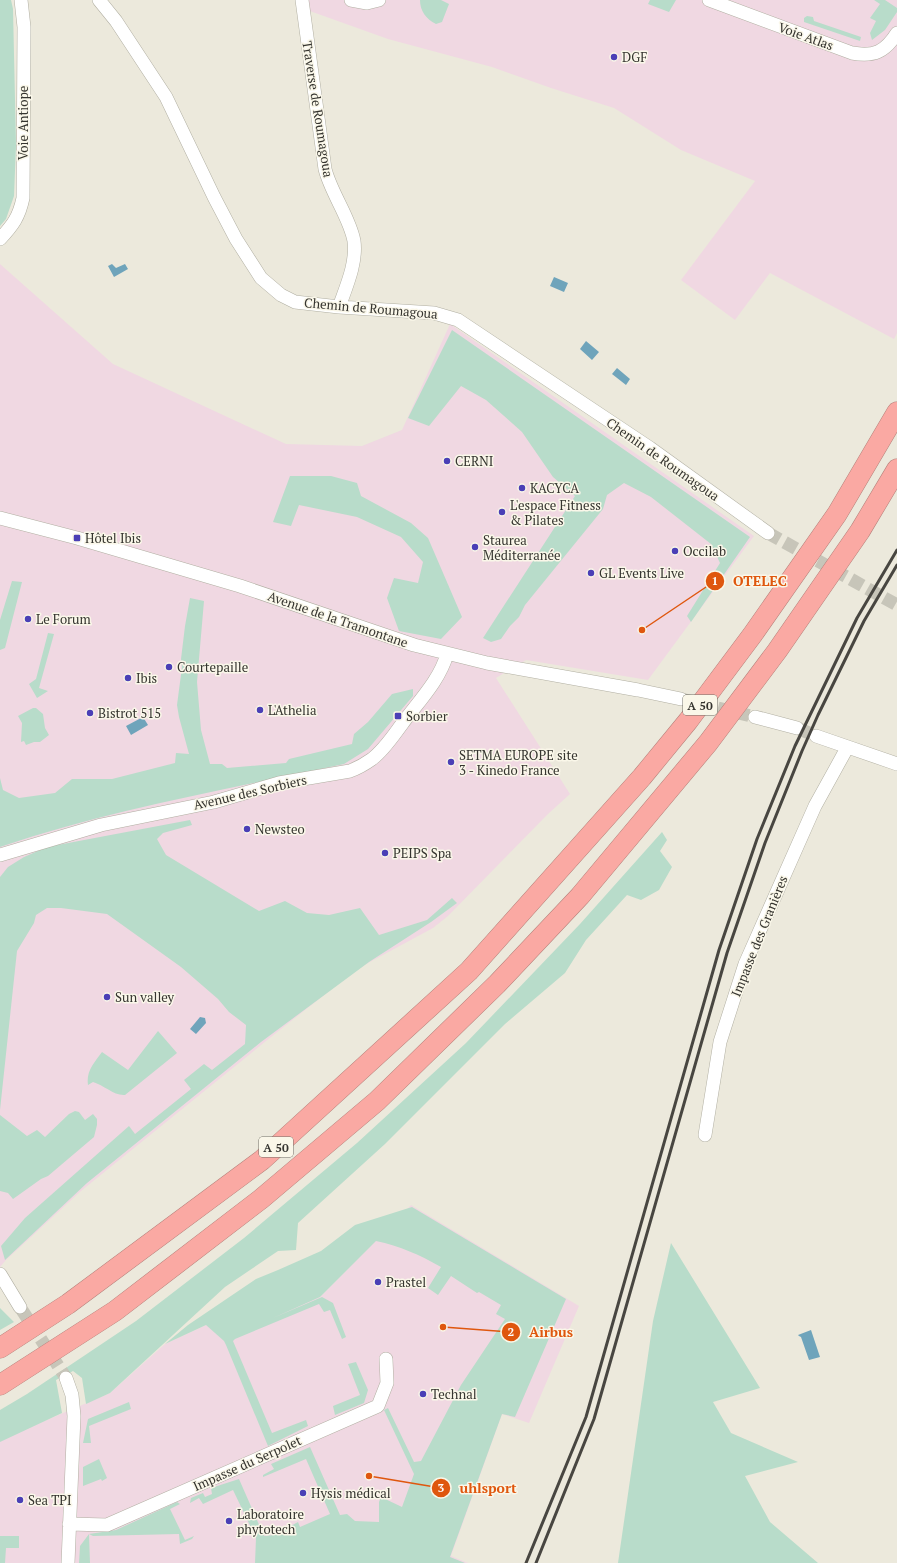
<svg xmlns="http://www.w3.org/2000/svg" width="897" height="1563" font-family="'PT Serif',serif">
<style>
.industrial{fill:#f0d8e2}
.green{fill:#b8dcca}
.water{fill:#6fa4bb}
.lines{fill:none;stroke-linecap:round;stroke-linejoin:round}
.minor-tunnel{stroke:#c7c5b9;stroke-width:13;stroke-dasharray:13 6;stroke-linecap:butt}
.minor-casing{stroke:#b1afa2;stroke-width:14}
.highway-casing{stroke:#b5807a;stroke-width:21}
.minor{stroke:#fff;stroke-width:13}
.highway{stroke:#faa9a3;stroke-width:20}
.rail{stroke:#484641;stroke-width:3}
.poi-dot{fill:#4a3fb6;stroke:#faf7e9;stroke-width:1.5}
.labels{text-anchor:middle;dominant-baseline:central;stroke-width:3;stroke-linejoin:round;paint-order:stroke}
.shield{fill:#faf7e9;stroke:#706e67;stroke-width:1}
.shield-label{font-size:12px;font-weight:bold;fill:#35342f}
.street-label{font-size:13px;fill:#35342f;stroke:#faf7e9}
.poi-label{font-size:13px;fill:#35342f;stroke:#faf7e9;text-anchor:start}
.leader{fill:none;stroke:#df570e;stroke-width:1.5}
.callout-dot{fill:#df570e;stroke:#faf7e9;stroke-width:1.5}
.mark-label{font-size:12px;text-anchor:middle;font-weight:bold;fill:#fff}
.callout-label{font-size:14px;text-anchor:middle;font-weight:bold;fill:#df570e;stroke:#faf7e9;stroke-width:3;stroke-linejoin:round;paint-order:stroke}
</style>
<rect width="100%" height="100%" fill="#ece9dc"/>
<path class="industrial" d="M307 0H897V333L894 339 770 273 735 320 681 280 755 181 681 150 614 108 551 88 492 67 388 39 307 10Z
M0 264 113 364 286 444 362 446 402 430 450 324 754 536 648 680 526 660 496 678 570 794 548 814 448 916 433 928 357 969 271 1037 81 1191 6 1260 0 1267Z
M411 1205 579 1306 529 1423 502 1414 451 1556 468 1563H0V1440L110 1393 165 1344 206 1325 320 1297Z"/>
<path class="green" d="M0 0H11L13 9 16 145 14 196 6 219 0 226Z
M420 0H441L449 4 442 22 436 24C426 19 420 11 420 0Z
M650 0H676L669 12 648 4Z
M874 0H885L897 8V12L885 30 872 40 870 33 876 21 870 18 880 4Z
M807 16 813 17 814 21 861 37 860 41 804 22V18Z
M452 330 750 537 691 622 687 616 720 563 711 544 651 497 624 483 607 495 603 509 525 605 519 617 510 626 501 639 491 642 483 638 575 496 553 477 522 432 486 400 461 386 429 426 408 418Z
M290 476H331L357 483 361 496 411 523 428 538 462 617 441 639 399 631 387 598 394 578 418 583 423 562 401 537 357 517 299 505 291 526 273 522Z
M12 581 22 582 5 648 0 650V620Z
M190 598 204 601 197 682 201 730 210 764H222L227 768 286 763 289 759 352 744 354 734 368 722 392 694 413 689V696L368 749 344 764C229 789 112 809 0 847V778L3 790 19 798 55 793 72 779H112L175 763 176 753 189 754 179 717 177 705 182 667 181 659 185 626Z
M48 633 54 634 39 688 48 691 37 698 29 684 36 679Z
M33 708H36L43 714 45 728 49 735 40 742H34L26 745 24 741 21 742 22 723 18 716Z
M190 820 192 825 163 833 157 839 166 855 259 911 285 901 307 913 329 915 360 908 379 935 427 920 452 898 457 903 431 922 369 962 261 1042 87 1183 5 1260 1 1246 25 1218 129 1126 135 1134 191 1089 184 1080 204 1064 212 1070 245 1044 246 1025 229 1012 218 999 181 967 107 914 61 908H47L36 915 34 923 17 951 0 1110V877L8 867 24 857 47 847Z
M662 832 667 840 660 851 672 867 659 890 641 900 627 895 586 940 565 973 505 1024 385 1144 298 1223 296 1250 278 1251 225 1287 110 1393 86 1404 82 1378 73 1371 56 1380 62 1413 0 1442V1410L27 1394 136 1321 244 1238 357 1143 466 1043 580 924Z
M158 1031 177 1053 125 1095C114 1096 104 1085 93 1082L88 1085C86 1071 94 1063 102 1052L128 1070Z
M75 1111 79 1112 85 1120 93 1114 97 1119V1125L94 1137 48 1176 41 1179 13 1199 8 1193 0 1191V1115L27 1136 37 1130 45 1137 69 1114Z
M412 1207 566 1299 515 1417 502 1414 450 1557 465 1563H255L256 1538 233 1490 203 1504 199 1498 190 1503 191 1498 203 1493 205 1497 212 1494 211 1488 239 1479 264 1536 274 1535 298 1522 300 1527 330 1514 306 1459 263 1477V1475L274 1469 271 1464 310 1447 340 1515 347 1514 355 1521 379 1522V1502L381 1497 402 1507 414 1474 384 1410 388 1408 414 1462 421 1461 461 1385 505 1319 496 1314 501 1305 479 1292 477 1293 451 1276 438 1295 428 1288 441 1267C420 1255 400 1246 376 1241L320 1297 273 1318 322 1297 333 1303 346 1337 342 1339 330 1310 324 1312 319 1304 235 1339 233 1341 272 1433 306 1420 308 1426 268 1446 226 1345 224 1341 206 1325 165 1344 188 1325 256 1279 278 1270 321 1251 355 1225Z
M671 1243 760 1388 713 1402 731 1433 798 1462 745 1476 770 1522 818 1563H618L653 1321Z
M0 1308 14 1322 0 1330Z
M356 1362 368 1390 364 1403 335 1415 333 1406 360 1395 348 1364Z
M129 1402 131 1409 89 1426 91 1443H83L88 1419Z
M99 1459 107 1478 102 1481 101 1479 83 1486V1467Z
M177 1502 180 1504 170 1509 185 1540 194 1536 192 1539 180 1544 179 1534 93 1536 89 1534 90 1563H79L80 1546 89 1534 116 1530Z
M0 1536H19V1548H6L5 1563H0Z"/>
<path class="water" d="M112 264 116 268 125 264 128 269 114 277 108 266Z
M554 277 568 283 564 292 550 286Z
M586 341 599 352 592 360 580 349Z
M617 368 630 379 626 385 612 374Z
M143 717 148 725 131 735 126 726Z
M200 1017 205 1018 206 1023 196 1034 190 1029Z
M811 1330 820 1357 809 1360 801 1337 799 1336 798 1335Z"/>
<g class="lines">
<path class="minor-tunnel" d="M768 533 897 605
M681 699 755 717
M797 728 816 736
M20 1307 66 1378"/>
<defs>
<path id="minor" d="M99 0 116 21 166 97 214 197 236 239 261 278 281 295 295 302 339 307 434 313 458 320 650 448 768 533
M302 0 325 169C331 193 350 218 354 241 357 263 346 287 339 307
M351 0 367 3 379 0
M709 0 852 53C874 57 885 52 897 33
M0 239C13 225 19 217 23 198L24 27 21 0
M0 518 77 538 240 586 414 645 487 663 638 690 681 699
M755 717 797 728
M816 736 897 764
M0 855 101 825 214 802 279 783 350 771C358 768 365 764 372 759 384 750 393 736 402 724 418 702 440 680 447 654
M705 1135 720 1042 745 964 815 806 847 748
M0 1274 20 1307
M66 1378 72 1395 74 1416 68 1563
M69 1524 107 1525 378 1406 387 1383 386 1359"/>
<path id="highway" d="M0 1348 68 1304 262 1160 469 971 642 777 688 721 753 634 837 514 897 412
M0 1385 115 1311 261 1199 377 1101 497 984 580 896 708 743 777 651 860 531 897 469"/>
</defs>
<use href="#minor" class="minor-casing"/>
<use href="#highway" class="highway-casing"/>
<use href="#minor" class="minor"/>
<use href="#highway" class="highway"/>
<path class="rail" d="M526 1563 586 1417 719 950 757 839 795 746 857 618 897 550
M536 1563 594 1419 727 953 765 843 802 751 818 715 864 621 897 565"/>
</g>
<g class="poi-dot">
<circle cx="614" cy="57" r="4"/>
<circle cx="447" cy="461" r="4"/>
<circle cx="522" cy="488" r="4"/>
<circle cx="502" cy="512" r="4"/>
<rect x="73" y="534" width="8" height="8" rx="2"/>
<circle cx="475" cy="547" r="4"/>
<circle cx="675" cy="551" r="4"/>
<circle cx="591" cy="573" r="4"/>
<circle cx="28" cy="619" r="4"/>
<circle cx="169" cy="667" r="4"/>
<circle cx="128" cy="678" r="4"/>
<circle cx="260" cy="710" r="4"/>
<circle cx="90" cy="713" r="4"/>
<rect x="394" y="712" width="8" height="8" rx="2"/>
<circle cx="451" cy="762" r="4"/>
<circle cx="247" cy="829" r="4"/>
<circle cx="385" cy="853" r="4"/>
<circle cx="107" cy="997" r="4"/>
<circle cx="378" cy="1282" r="4"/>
<circle cx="423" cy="1394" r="4"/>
<circle cx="303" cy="1493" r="4"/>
<circle cx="20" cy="1500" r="4"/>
<circle cx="229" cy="1521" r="4"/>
</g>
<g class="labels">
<g class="shield">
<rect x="683" y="695" width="34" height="20" rx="3"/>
<rect x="259" y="1137" width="34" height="20" rx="3"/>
</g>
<g class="shield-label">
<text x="700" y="705">A 50</text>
<text x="276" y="1147">A 50</text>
</g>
<g class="street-label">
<text transform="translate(806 36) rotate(20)">Voie Atlas</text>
<text transform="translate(318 109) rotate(81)">Traverse de Roumagoua</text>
<text transform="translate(23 123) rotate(-90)">Voie Antiope</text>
<text transform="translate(371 308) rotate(5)">Chemin de Roumagoua</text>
<text transform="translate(663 459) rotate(35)">Chemin de Roumagoua</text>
<text transform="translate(338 619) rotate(19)">Avenue de la Tramontane</text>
<text transform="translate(250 792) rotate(-13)">Avenue des Sorbiers</text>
<text transform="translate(759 936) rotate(-68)">Impasse des Granières</text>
<text transform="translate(247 1463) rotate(-24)">Impasse du Serpolet</text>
</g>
<g class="poi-label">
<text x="622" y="57">DGF</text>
<text x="455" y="461">CERNI</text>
<text x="530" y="488">KACYCA</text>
<text x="510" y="505">L'espace Fitness<tspan x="510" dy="15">&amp; Pilates</tspan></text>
<text x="85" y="538">Hôtel Ibis</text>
<text x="483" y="540">Staurea<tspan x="483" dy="15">Méditerranée</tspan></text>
<text x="683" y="551">Occilab</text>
<text x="599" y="573">GL Events Live</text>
<text x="36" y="619">Le Forum</text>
<text x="177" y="667">Courtepaille</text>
<text x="136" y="678">Ibis</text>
<text x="268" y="710">L'Athelia</text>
<text x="98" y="713">Bistrot 515</text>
<text x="406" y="716">Sorbier</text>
<text x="459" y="755">SETMA EUROPE site<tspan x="459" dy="15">3 - Kinedo France</tspan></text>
<text x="255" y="829">Newsteo</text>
<text x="393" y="853">PEIPS Spa</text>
<text x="115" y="997">Sun valley</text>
<text x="386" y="1282">Prastel</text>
<text x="431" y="1394">Technal</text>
<text x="311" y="1493">Hysis médical</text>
<text x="28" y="1500">Sea TPI</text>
<text x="237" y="1514">Laboratoire<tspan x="237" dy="15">phytotech</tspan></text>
</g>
</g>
<path class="leader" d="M642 630L715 581M443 1327L511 1332M369 1476L441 1488"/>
<g class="callout-dot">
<circle cx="642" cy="630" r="4"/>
<circle cx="443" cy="1327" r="4"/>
<circle cx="369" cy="1476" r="4"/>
<circle cx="715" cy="581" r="10"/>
<circle cx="511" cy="1332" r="10"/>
<circle cx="441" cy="1488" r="10"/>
</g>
<g class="mark-label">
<text x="715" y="585">1</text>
<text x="511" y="1336">2</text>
<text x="441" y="1492">3</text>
</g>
<g class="callout-label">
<text x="760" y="586">OTELEC</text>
<text x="551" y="1337">Airbus</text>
<text x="488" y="1493">uhlsport</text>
</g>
</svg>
